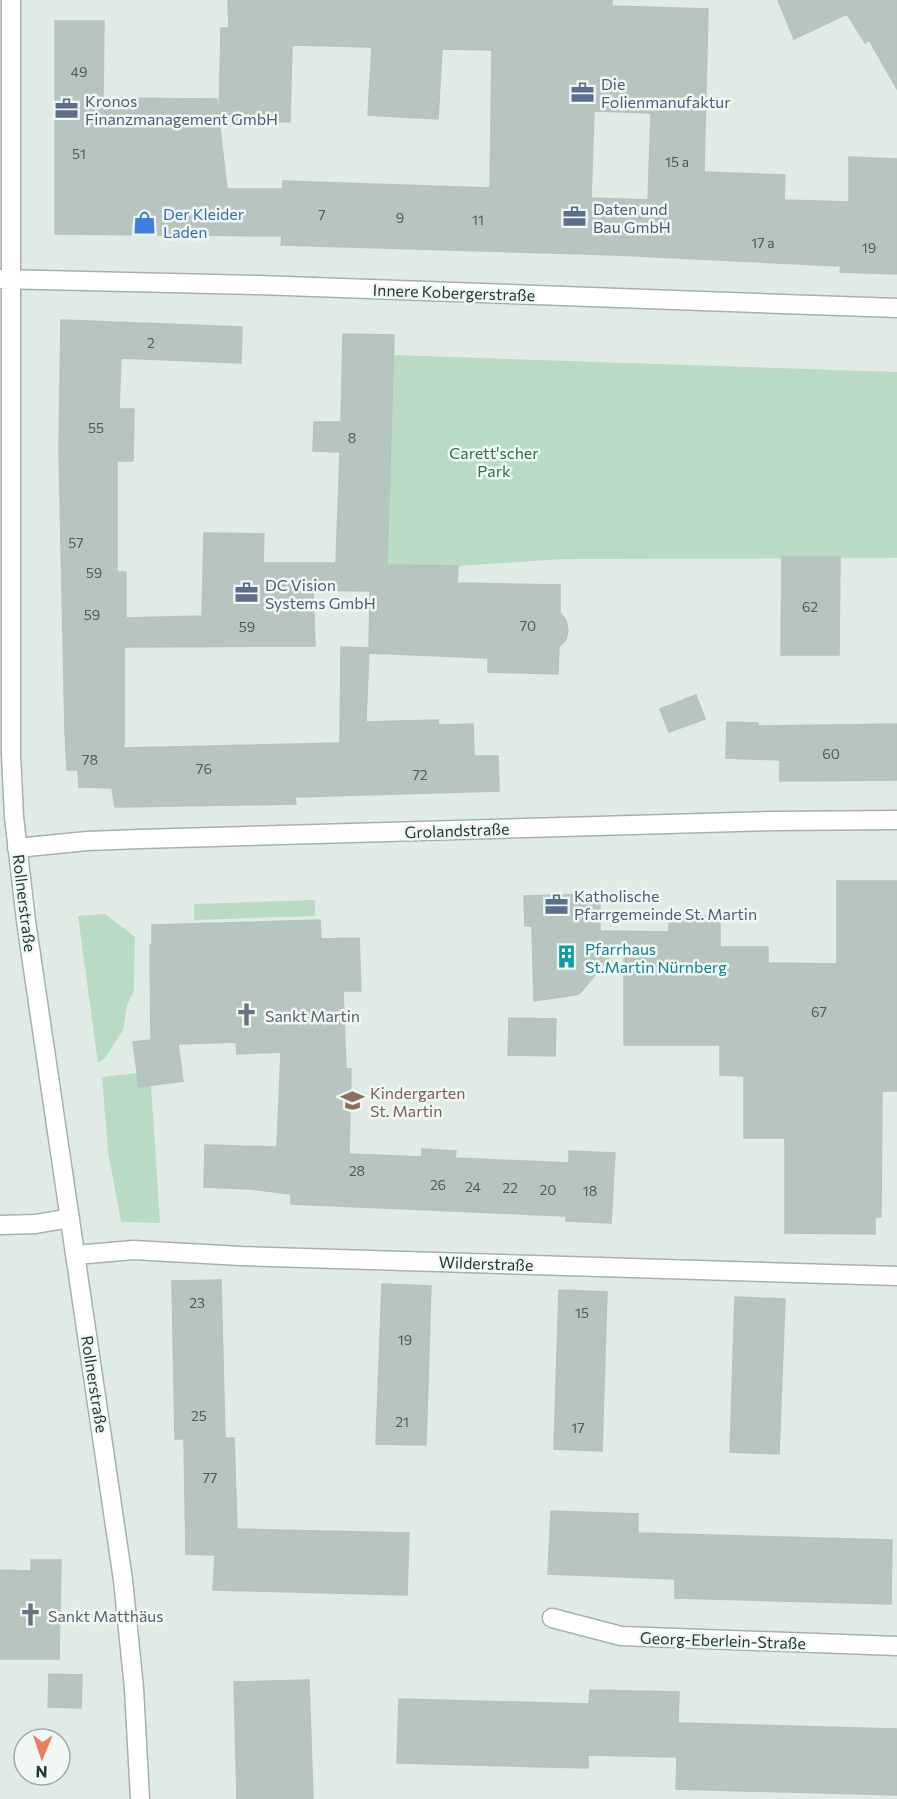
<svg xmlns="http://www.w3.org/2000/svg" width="897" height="1799" font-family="Commissioner,sans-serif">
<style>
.green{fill:#badbc3}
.building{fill:#b6c5bf;stroke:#b3c4bd;stroke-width:1.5;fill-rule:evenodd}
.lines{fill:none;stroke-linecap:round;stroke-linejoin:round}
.minor-casing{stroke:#a4b2ad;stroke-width:21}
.minor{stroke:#fff;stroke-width:18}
.labels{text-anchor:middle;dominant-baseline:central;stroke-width:5;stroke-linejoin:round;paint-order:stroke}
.number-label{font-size:14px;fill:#475d56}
.service-label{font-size:16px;fill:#4e5e75;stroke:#f1f7f4;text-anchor:start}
.shop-label{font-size:16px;fill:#366cbe;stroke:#f1f7f4;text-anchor:start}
.street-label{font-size:16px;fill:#223a33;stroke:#f1f7f4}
.park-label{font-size:16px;fill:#2e6f46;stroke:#f1f7f4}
.culture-label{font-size:16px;fill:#0d838f;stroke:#f1f7f4;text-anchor:start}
.worship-label{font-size:16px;fill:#5b616d;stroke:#f1f7f4;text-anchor:start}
.education-label{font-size:16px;fill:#785e54;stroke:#f1f7f4;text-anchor:start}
</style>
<rect width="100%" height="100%" fill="#e1ebe6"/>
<path class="green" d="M393 355 897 372V558L562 559 458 566 387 565Z
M315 900V916L194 920V904Z
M105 914 135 937 134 991 127 1005 123 1030 105 1058 98 1063 78 916Z
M137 1073 151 1085 160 1223 121 1222 108 1151 102 1077Z"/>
<path class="building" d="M228 0H612V6L708 9 704 172 785 175 784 200 849 202V157L897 159V274L840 272 841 266 616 255 281 245 282 236 55 234V21H104L103 98 217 99 219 120 221 28H229ZM292 45 372 47 368 115 438 119 442 49 492 50 490 188 283 181V189H227L219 120 290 122ZM594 111 651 113 648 200 591 198Z
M778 0H897V89L869 40 865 43 847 14 794 39Z
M61 320 242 327 241 363 121 358 119 409H134L133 461H117V572H126V618L202 616 204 533 264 534 263 563H336L340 452 313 451 314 422H341L343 334 394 335 387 565 458 566 457 583 560 585V613L566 620 568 630 566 640 559 647 558 674 488 672V658L369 653 370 591 313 590 315 646 124 647V748L340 743 341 647 369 648 366 722 438 720V725L473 724 474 756H498L499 791 295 797 296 804 115 807 112 788 79 787 78 770H67L65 732 59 449Z
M782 557H840L839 655H781Z
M696 695 705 719 669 732 660 709Z
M727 722 758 723V726L897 724V780L780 781V760L726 758Z
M837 881H897V1091H882L881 1217H875V1234L785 1233V1138H744V1076L720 1075V1045H624V940L580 993 575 995 534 1001 532 926H525L524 896 600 894V931L669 932V916H720V947H768V963L837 964Z
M320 920 321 939 359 938 361 991H343L346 1069H351L349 1154 422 1157V1149L456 1151 455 1158 569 1163V1151L615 1153 611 1223 566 1221V1216L291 1204V1194L251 1189 204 1187 205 1145 277 1147 281 1052 237 1054 236 1042 178 1044 183 1081 139 1087 133 1042 151 1040 150 945H152V925Z
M509 1018 556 1019 555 1056 508 1055Z
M221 1280 225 1438H234L237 1529 409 1533 407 1595 213 1590 215 1555 186 1554 184 1439H175L172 1281Z
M382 1284 431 1286 426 1445 376 1444Z
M559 1290 607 1292 602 1451 554 1449Z
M735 1297 785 1299 779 1454 730 1452Z
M551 1511 638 1514V1533L892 1540 891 1604 675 1598V1579L548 1574Z
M31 1560H61L59 1659H0V1570L31 1571Z
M49 1674 82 1675 81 1708 48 1707Z
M309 1680 313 1799H237L234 1682Z
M590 1690 679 1692 678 1723 897 1729V1795L676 1789 677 1757 588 1755V1768L397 1763 399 1699 589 1704Z"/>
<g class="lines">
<defs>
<path id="minor" d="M11 0V754L14 817 26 921 123 1580 134 1688 140 1799
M0 279 258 285 897 308
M17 848 87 841 140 839 775 821 897 820
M0 1225 36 1224 70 1218
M76 1255 133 1250 241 1256 897 1276
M552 1618 621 1636 897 1646"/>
</defs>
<use href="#minor" class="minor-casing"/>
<use href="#minor" class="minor"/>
</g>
<defs>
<symbol id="office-bare" viewBox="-9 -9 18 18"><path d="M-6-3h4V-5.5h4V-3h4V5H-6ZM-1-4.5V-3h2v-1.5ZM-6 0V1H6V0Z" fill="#5c6f8a" stroke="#f1f7f4" stroke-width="2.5" paint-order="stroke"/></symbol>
<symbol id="shop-bare" viewBox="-9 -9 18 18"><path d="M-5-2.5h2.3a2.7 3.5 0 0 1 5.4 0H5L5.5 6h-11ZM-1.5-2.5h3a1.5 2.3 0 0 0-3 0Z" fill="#3f7fe0" stroke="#f1f7f4" stroke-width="2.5" paint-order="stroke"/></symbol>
<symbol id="building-bare" viewBox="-9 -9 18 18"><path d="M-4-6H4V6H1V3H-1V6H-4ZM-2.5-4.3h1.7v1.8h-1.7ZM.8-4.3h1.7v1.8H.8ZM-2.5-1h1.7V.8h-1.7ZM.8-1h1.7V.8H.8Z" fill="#0f9aa8" stroke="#f1f7f4" stroke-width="2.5" paint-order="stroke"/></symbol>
<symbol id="church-bare" viewBox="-9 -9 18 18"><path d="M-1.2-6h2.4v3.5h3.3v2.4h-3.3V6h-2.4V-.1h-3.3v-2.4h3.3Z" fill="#6b7280" stroke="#f1f7f4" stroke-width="2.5" paint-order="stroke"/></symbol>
<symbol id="school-bare" viewBox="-9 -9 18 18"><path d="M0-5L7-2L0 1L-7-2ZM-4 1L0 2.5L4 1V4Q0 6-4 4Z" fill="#8d6e63" stroke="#f1f7f4" stroke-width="2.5" paint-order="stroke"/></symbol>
</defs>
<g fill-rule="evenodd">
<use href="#office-bare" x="566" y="76" width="33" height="33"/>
<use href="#office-bare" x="50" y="92" width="33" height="33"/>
<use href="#office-bare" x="558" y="200" width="33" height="33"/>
<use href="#shop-bare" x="128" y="206" width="33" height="33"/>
<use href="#office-bare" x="230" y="576" width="33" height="33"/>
<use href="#office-bare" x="540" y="888" width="33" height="33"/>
<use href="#building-bare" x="550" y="940" width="33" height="33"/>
<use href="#church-bare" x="230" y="998" width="33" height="33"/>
<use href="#school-bare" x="336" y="1084" width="33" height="33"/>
<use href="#church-bare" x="14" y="1598" width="33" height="33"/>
</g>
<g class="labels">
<g class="number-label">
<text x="79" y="71">49</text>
<text x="79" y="153">51</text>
<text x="677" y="161">15 a</text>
<text x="322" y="214">7</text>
<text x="400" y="217">9</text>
<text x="478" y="219">11</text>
<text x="763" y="242">17 a</text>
<text x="869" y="247">19</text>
<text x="151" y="342">2</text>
<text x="96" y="427">55</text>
<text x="352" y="437">8</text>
<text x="76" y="542">57</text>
<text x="94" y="572">59</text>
<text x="810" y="606">62</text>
<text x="92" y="614">59</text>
<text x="528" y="625">70</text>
<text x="247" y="626">59</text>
<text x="831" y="753">60</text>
<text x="90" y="759">78</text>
<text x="204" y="768">76</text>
<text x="420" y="774">72</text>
<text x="819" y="1011">67</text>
<text x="357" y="1170">28</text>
<text x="438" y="1184">26</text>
<text x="473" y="1186">24</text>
<text x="510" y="1187">22</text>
<text x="548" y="1189">20</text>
<text x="590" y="1190">18</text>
<text x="197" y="1302">23</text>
<text x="582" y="1312">15</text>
<text x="405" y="1339">19</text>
<text x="199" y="1415">25</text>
<text x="402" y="1421">21</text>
<text x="578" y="1427">17</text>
<text x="210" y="1477">77</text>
</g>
<g class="service-label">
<text x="601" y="83">Die<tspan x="601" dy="18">Folienmanufaktur</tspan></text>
<text x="85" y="100">Kronos<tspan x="85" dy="18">Finanzmanagement GmbH</tspan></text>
<text x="593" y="208">Daten und<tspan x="593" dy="18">Bau GmbH</tspan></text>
<text x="265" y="584">DC Vision<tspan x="265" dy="18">Systems GmbH</tspan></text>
<text x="574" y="895">Katholische<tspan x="574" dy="18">Pfarrgemeinde St. Martin</tspan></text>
</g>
<g class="shop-label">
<text x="163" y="213">Der Kleider<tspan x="163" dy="18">Laden</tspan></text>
</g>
<g class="street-label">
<text transform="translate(454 292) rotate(2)">Innere Kobergerstraße</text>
<text transform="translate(457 830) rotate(-2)">Grolandstraße</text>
<text transform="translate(25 903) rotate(83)">Rollnerstraße</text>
<text transform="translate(486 1263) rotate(2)">Wilderstraße</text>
<text transform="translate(95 1384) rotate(81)">Rollnerstraße</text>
<text transform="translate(723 1640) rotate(2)">Georg-Eberlein-Straße</text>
</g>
<g class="park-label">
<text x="494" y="452">Carett'scher<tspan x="494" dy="18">Park</tspan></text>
</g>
<g class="culture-label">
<text x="585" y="948">Pfarrhaus<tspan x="585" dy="18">St.Martin Nürnberg</tspan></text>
</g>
<g class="worship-label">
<text x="265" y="1015">Sankt Martin</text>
<text x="48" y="1615">Sankt Matthäus</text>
</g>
<g class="education-label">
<text x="370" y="1092">Kindergarten<tspan x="370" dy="18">St. Martin</tspan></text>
</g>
</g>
<g transform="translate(42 1757) rotate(182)"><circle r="28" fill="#f1f7f4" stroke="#9eaba7" stroke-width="1.5"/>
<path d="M0-4.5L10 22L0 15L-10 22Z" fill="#ec7e5e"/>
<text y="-9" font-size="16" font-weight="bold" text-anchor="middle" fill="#223a33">N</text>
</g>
</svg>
